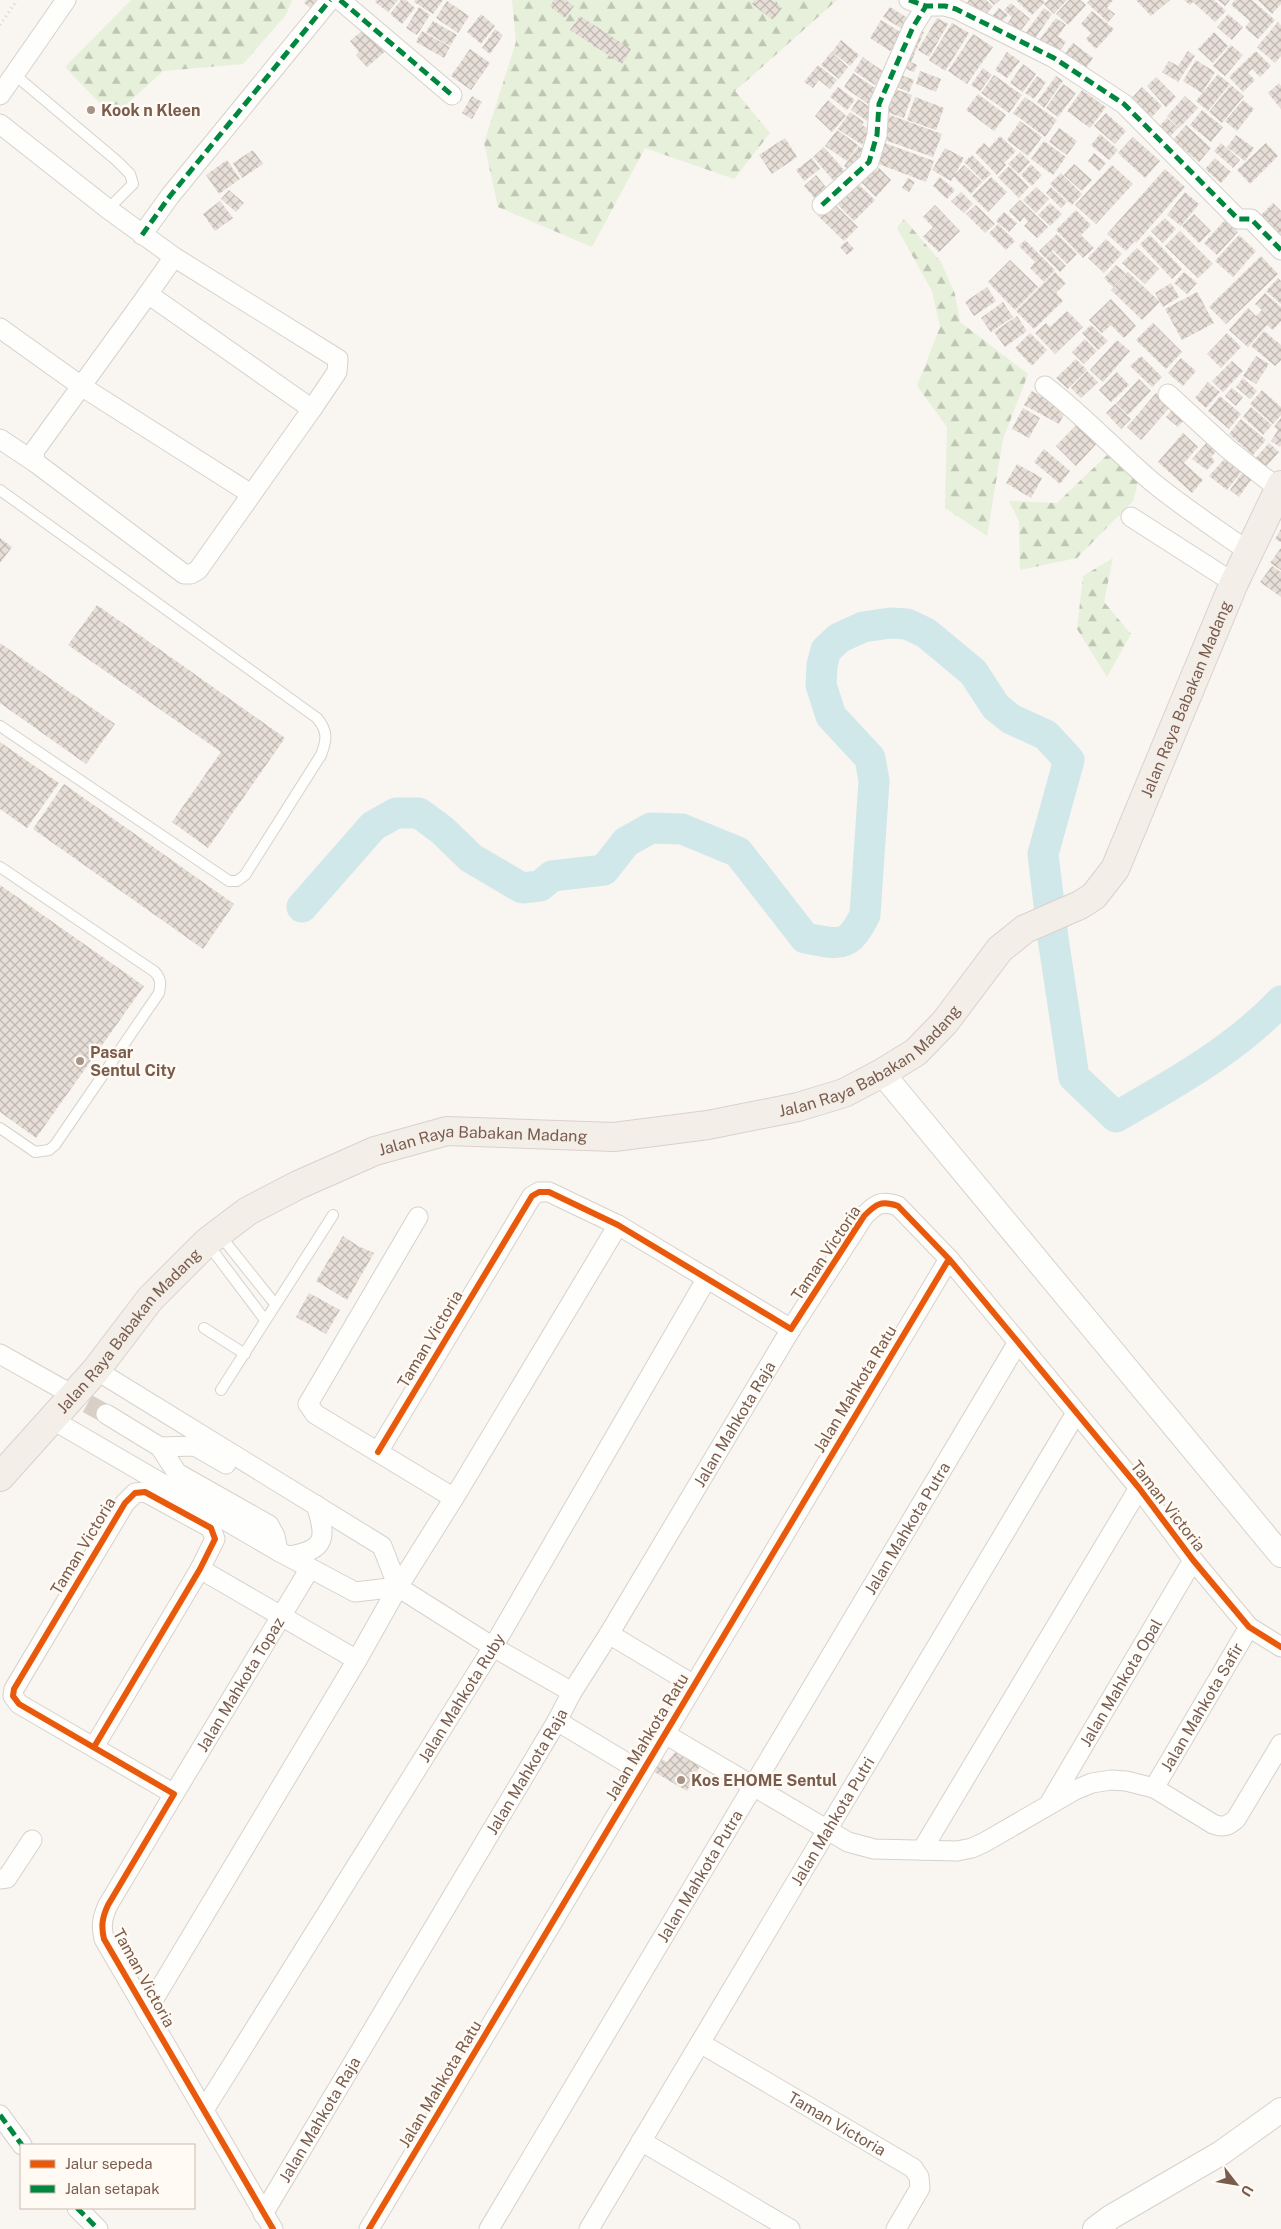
<svg xmlns="http://www.w3.org/2000/svg" width="1281" height="2229" font-family="'Public Sans',sans-serif">
<style>
.forest{fill:url(#forest-firs)}
.lines{fill:none;stroke-linecap:round;stroke-linejoin:round}
.river{stroke:#d0e8ea;stroke-width:31}
.building{fill:url(#building-cross-hatch)}
.minor-tunnel{stroke:#d9cfc7;stroke-width:19;stroke-dasharray:19 9;stroke-linecap:butt}
.service-casing{stroke:#d7d1cb;stroke-width:12}
.minor-casing{stroke:#d7d1cb;stroke-width:21}
.tertiary-casing{stroke:#d7d1cb;stroke-width:26}
.primary-casing{stroke:#dad1cc;stroke-width:30}
.path{stroke:#dcd5d0;stroke-width:3;stroke-dasharray:1 4;stroke-linecap:butt}
.service{stroke:#fefefd;stroke-width:10}
.minor{stroke:#fefefd;stroke-width:19}
.tertiary{stroke:#fefefd;stroke-width:24}
.primary{stroke:#f3eee8;stroke-width:28}
.quiet{stroke:#00873e;stroke-width:5;stroke-dasharray:10 5;stroke-linecap:butt}
.cycleway-casing{stroke:#fffaf3;stroke-width:9}
.cycleway{stroke:#e8590c;stroke-width:6}
.poi-dot{fill:#a69286;stroke:#fffaf3;stroke-width:2}
.labels{text-anchor:middle;dominant-baseline:central;stroke-width:5;stroke-linejoin:round;paint-order:stroke}
.poi-label{font-size:16px;font-weight:bold;fill:#7a5c4d;stroke:#fffaf3;text-anchor:start}
.street-label{font-size:16px;fill:#7a5c4d;stroke:#fffaf3}
</style>
<defs>
<pattern id="forest-firs" width="22" height="20" patternUnits="userSpaceOnUse" patternTransform="scale(1.25)"><rect width="22" height="20" fill="#e7f0db"/><path d="M5 1l3.5 6h-7zM16 11l3.5 6h-7z" fill="#c0c6b4"/></pattern>
<pattern id="building-cross-hatch" width="8" height="8" patternUnits="userSpaceOnUse" patternTransform="scale(1.25)"><rect width="8" height="8" fill="#e6ded7"/><path d="M0 0l8 8M0 8l8-8" fill="none" stroke="#bfb7b1"/></pattern>
</defs>
<rect width="100%" height="100%" fill="#f9f5f0"/>
<path class="forest" d="M131 0H292L286 15 243 64 163 71 113 117 65 67Z
M512 0H837L735 91 770 133 734 179 645 148 592 247 498 207 484 143 516 42Z
M904 219 941 262 955 294 960 322 1028 374 1003 439 987 536 945 508 947 427 917 386 940 327 932 291 897 228Z
M1107 455 1138 481 1133 501 1077 558 1020 570 1019 521 1009 501 1057 503Z
M1113 558 1104 602 1131 634 1107 677 1077 629 1083 576Z"/>
<g class="lines">
<path class="river" d="M302 907 373 826 396 813H419L442 830 471 858 522 888 540 886 552 876 604 870 626 842 651 828 682 829 738 852 805 938C840 944 847 950 865 915L874 781 870 758 831 716 821 685 822 665 826 650 839 638 863 627 890 623 907 624 926 633 973 672 996 707 1011 719 1046 735 1069 760 1043 854 1053 938 1074 1077 1116 1117C1173 1084 1235 1050 1281 1001"/>
</g>
<path class="building" d="M306 0H323L314 11 304 3Z
M376 0H398L388 12 375 2Z
M401 0H406L415 8 402 24 390 14Z
M415 0H443L433 14 414 2Z
M554 0H566L574 6 565 18 550 6Z
M755 0H772L782 8 773 20 752 4Z
M969 0H986L993 6 981 20 965 6Z
M989 0H1000L994 5Z
M1016 0H1043L1045 2 1032 15Z
M1048 0H1067L1054 14 1044 4Z
M1069 0H1080L1086 5 1068 25 1056 14Z
M1090 0H1113L1107 8 1115 14 1108 22 1087 3Z
M1136 0H1170L1151 16Z
M1184 0H1214L1226 11 1215 22 1193 2 1190 5Z
M1218 0H1230L1225 6Z
M1235 0H1252L1275 20 1258 39 1245 28 1250 21 1231 5Z
M1258 0H1281V4L1272 14Z
M447 1 469 16 458 33 436 18Z
M1011 3 1030 19 1016 36 1004 28 1012 17 1004 10Z
M419 7 430 15 417 35 406 28Z
M890 7 911 20 904 30 883 17Z
M999 8 1008 15 997 27 989 20Z
M1044 8 1052 14 1033 41 1024 35Z
M1092 11 1114 29 1096 49 1086 39 1091 33 1081 24Z
M481 14 495 26 481 44 467 32Z
M1228 14 1243 27 1232 40 1217 27Z
M580 16 631 49 622 64 570 30Z
M937 18 948 24 929 57 918 50Z
M1056 18 1066 25 1058 36 1066 42 1055 57 1037 43Z
M881 20 902 33 890 51 870 38Z
M433 21 457 35 450 46 426 32Z
M1278 22 1281 25V56L1275 63 1257 47Z
M952 23 969 33 945 71 929 60Z
M915 28 924 32 911 62 917 65 914 72 899 66Z
M364 29 388 49 367 67 356 55 359 52 350 41Z
M495 29 503 35 490 54 482 48Z
M422 31 450 47 444 58 416 42Z
M1214 32 1228 46 1213 63 1198 49Z
M973 34 993 47 967 84 948 71Z
M841 40 859 55 850 66 832 52Z
M1073 43 1093 58 1084 71 1063 56Z
M1231 45 1243 55 1225 76 1213 66Z
M470 49 490 63 471 90 451 76Z
M1188 51 1195 56 1178 82 1162 72 1169 61 1178 66Z
M1256 51 1271 66 1260 77 1252 69 1248 73 1255 80 1243 92 1229 77Z
M831 52 848 67 839 79 821 65Z
M1007 52 1020 61 1007 78 995 70Z
M863 57 884 72 875 85 854 71Z
M1196 60 1215 72 1202 93 1183 81Z
M1023 64 1036 74 1023 92 1010 83Z
M818 65 837 80 830 89 819 80 813 88 804 82Z
M983 68 992 75 980 91 971 85Z
M920 71 941 79 936 92 916 84Z
M853 73 878 90 868 104 844 87Z
M896 73 914 80 909 92 891 85Z
M1218 74 1230 84 1208 111 1196 101Z
M994 75 1022 95 1009 113 981 93Z
M1037 76 1046 82 1034 99 1025 93Z
M1056 76 1063 81 1044 108 1037 102Z
M1156 77 1176 97 1166 107 1147 86Z
M1279 83 1281 86V109L1268 93Z
M1063 84 1076 93 1058 117 1046 108Z
M1231 85 1244 96 1222 123 1209 112Z
M838 87 855 100 847 110 830 97Z
M889 87 912 95 904 118 880 110Z
M1142 87 1162 106 1150 119 1130 100Z
M1082 90 1106 107 1090 128 1067 111Z
M978 94 1006 115 994 131 966 110Z
M472 96 482 102 472 119 462 113Z
M1185 96 1198 108 1179 128 1167 116Z
M915 97 944 108 936 130 907 120Z
M1025 97 1057 120 1045 137 1013 113Z
M858 99 874 110 867 121 851 110Z
M828 100 846 116 832 132 815 116Z
M1243 100 1254 109 1237 131 1225 121Z
M1202 110 1223 127 1211 142 1190 125Z
M850 112 864 122 862 125 872 131 862 145 838 129Z
M1106 113 1126 131 1115 144 1094 126Z
M890 115 942 134 933 157 882 139Z
M1167 118 1178 128 1166 141 1155 131Z
M1020 121 1042 137 1028 156 1007 140Z
M1186 125 1211 148 1199 162 1173 140Z
M1059 128 1077 141 1067 155 1049 142Z
M837 130 858 145 847 161 825 146Z
M1100 134 1118 150 1109 160 1091 145Z
M1236 135 1254 148 1245 161 1227 147Z
M1000 136 1016 151 1004 163 1006 165 997 175 975 152 984 143 989 148Z
M1133 137 1160 161 1145 178 1118 153Z
M785 138 797 157 772 174 759 155Z
M879 141 934 161 926 182 871 161Z
M1044 141 1066 157 1053 175 1031 159Z
M1221 143 1240 160 1233 168 1214 151Z
M1266 143 1278 156 1250 184 1237 170Z
M859 146 869 154 854 174 844 166Z
M824 147 850 177 839 187 813 157Z
M945 148 964 158 951 181 932 170Z
M253 150 263 164 242 178 233 163Z
M1020 152 1030 162 1019 174 1008 164Z
M1094 153 1106 163 1099 171 1088 161Z
M972 155 991 174 983 181 964 162Z
M812 158 820 169 804 181 796 170Z
M1215 158 1231 172 1221 183 1205 169Z
M227 160 240 179 219 194 206 175Z
M1031 164 1042 175 1032 186 1021 175Z
M1074 164 1092 180 1082 191 1064 175Z
M964 165 982 182 971 194 953 176Z
M1112 165 1133 184 1096 224 1075 205Z
M1009 166 1029 187 1019 198 998 177Z
M872 167 876 171 879 168 891 180 876 197 859 180Z
M1165 169 1185 187 1136 243 1135 241 1126 251 1107 234Z
M1061 173 1082 194 1072 205 1050 184Z
M816 175 830 192 818 202 804 186Z
M940 177 955 190 947 199 933 186Z
M991 177 1007 192 988 212 972 196Z
M908 178 915 182 909 192 902 188Z
M854 180 875 200 854 221 834 201Z
M1036 187 1049 199 1036 213 1023 200Z
M1051 187 1067 202 1061 208 1046 193Z
M229 190 244 203 236 212 221 199Z
M961 192 973 204 964 213 951 201Z
M1185 192 1199 204 1181 226 1167 215Z
M1020 200 1048 227 1037 238 1024 226 1028 222 1024 217 1020 222 1009 211Z
M220 201 233 218 215 231 203 214Z
M831 201 858 227 844 241 817 215Z
M1050 203 1062 214 1050 226 1038 215Z
M1273 203 1281 211V240L1259 217Z
M935 205 960 231 939 252 923 237 933 227 923 217Z
M976 205 995 224 985 233 966 214Z
M1076 210 1091 225 1081 235 1094 248 1083 258 1056 230Z
M1004 212 1017 223 1009 232 996 221Z
M1194 214 1211 231 1199 243 1182 226Z
M1165 218 1176 229 1163 243 1151 231Z
M1225 220 1238 232 1217 255 1204 243Z
M998 224 1015 241 1006 250 989 233Z
M1180 231 1213 264 1198 278 1165 246Z
M1057 234 1077 254 1067 264 1053 250 1045 258 1039 251Z
M1150 235 1182 269 1172 279 1140 244Z
M1239 235 1256 251 1233 277 1215 261Z
M1106 239 1122 254 1104 273 1088 258Z
M1025 240 1055 270 1044 282 1030 268 1035 262 1019 246Z
M847 241 854 249 847 255 840 247Z
M1137 248 1159 269 1145 284 1122 263Z
M1052 252 1066 266 1060 272 1046 258Z
M1261 256 1278 274 1226 324 1209 307Z
M1010 260 1038 287 1015 310 988 282Z
M1116 265 1126 273 1113 287 1104 278Z
M1055 272 1066 283 1056 293 1063 301 1034 329 1016 311Z
M1128 272 1160 302 1142 320 1111 290Z
M1184 272 1197 283 1187 294 1174 283Z
M1278 278 1281 281V304L1266 291Z
M1171 283 1179 297 1163 307 1155 293Z
M987 287 996 301 974 316 965 302Z
M1197 292 1214 323 1182 340 1165 309Z
M1265 293 1281 307V321L1273 330 1267 325 1248 347 1229 330 1248 308 1256 316 1262 310 1255 304Z
M1111 299 1136 326 1124 338 1111 325 1102 333 1089 320Z
M1003 302 1013 317 991 332 981 318Z
M1067 311 1083 327 1055 354 1035 333 1046 323 1050 327Z
M1017 316 1027 331 1005 347 994 332Z
M1153 323 1182 352 1166 369 1136 340Z
M1091 325 1108 341 1098 350 1082 333Z
M1264 331 1281 345V360L1275 366 1251 346Z
M1030 333 1047 350 1032 366 1015 348Z
M1227 333 1241 347 1221 368 1207 354Z
M1085 339 1097 351 1084 364 1072 352Z
M1117 340 1130 351 1103 382 1090 370Z
M1141 356 1162 377 1152 387 1130 366Z
M1256 356 1269 364 1256 384 1243 376Z
M1181 358 1196 371 1183 386 1168 373Z
M1076 359 1087 370 1068 389 1056 378Z
M1232 361 1243 371 1223 392 1212 381Z
M1087 371 1098 382 1081 398 1071 388Z
M1117 372 1129 385 1111 402 1099 390Z
M1243 378 1257 391 1250 399 1236 387Z
M1139 379 1151 391 1128 415 1116 404Z
M1208 382 1220 392 1206 408 1195 398Z
M1232 388 1243 397 1236 406 1225 396Z
M1262 390 1281 407V415L1273 424 1250 404Z
M1032 391 1066 410 1059 424 1024 405Z
M1156 393 1171 406 1141 440 1127 427Z
M1220 396 1241 414 1229 429 1208 411Z
M1115 404 1131 419 1121 429 1106 413Z
M1175 406 1187 416 1178 427 1166 417Z
M1251 407 1272 425 1263 435 1243 417Z
M1023 408 1040 418 1029 438 1012 429Z
M1281 418V445L1280 447 1271 441 1278 430 1274 427Z
M1241 419 1266 440 1253 455 1229 434Z
M1079 422 1099 441 1076 466 1056 446Z
M1183 433 1198 447 1184 463 1203 480 1192 493 1158 462Z
M1210 439 1220 447 1211 457 1215 461 1207 470 1192 459Z
M1269 443 1279 452 1264 469 1254 460Z
M1044 449 1070 471 1060 484 1034 462Z
M1227 456 1243 470 1227 490 1209 476Z
M1017 464 1042 478 1031 498 1006 483Z
M1244 470 1253 477 1239 497 1230 490Z
M1281 529V542L1275 539Z
M0 538 12 547 0 563Z
M1281 548V570L1270 563Z
M1272 566 1281 572V597L1260 582Z
M97 605 285 738 208 848 172 822 221 752 68 645Z
M0 643 115 724 86 764 0 703Z
M0 742 59 783 27 828 0 809Z
M64 784 234 904 203 949 33 829Z
M0 885 144 986 36 1138 0 1112Z
M343 1236 358 1246 374 1253 347 1300 316 1281Z
M309 1293 340 1310 326 1334 296 1317Z
M676 1751 700 1766 687 1791 651 1770 658 1757 667 1762Z"/>
<g class="lines">
<path class="minor-tunnel" d="M63 1390 106 1414"/>
<defs>
<path id="service" d="M15 75 117 161 130 174 133 184 108 209
M0 490 317 718C328 731 327 740 321 755L245 875 237 881H229L0 726
M0 867 155 972C161 979 161 983 159 993L55 1145 49 1150 35 1152 0 1128
M219 1234 275 1304
M207 1243 265 1320
M204 1328 245 1354
M221 1390 333 1215"/>
<g id="minor">
<path d="M340 0 452 95"/>
<path d="M909 0 926 6H945L956 9 1054 58 1124 104 1238 219H1251L1281 250"/>
<path d="M0 95 66 0"/>
<path d="M0 124 108 209 174 257 338 359 337 372 312 409"/>
<path d="M822 205 869 162 877 135 879 104 913 27 926 6"/>
<path d="M142 235 170 196 330 0"/>
<path d="M148 294 312 409 198 570 191 574H184L36 463 34 457 35 450Z"/>
<path d="M148 294 174 257"/>
<path d="M0 328 81 386 251 494"/>
<path d="M1045 386C1082 414 1114 449 1150 480 1181 506 1215 528 1248 551"/>
<path d="M1168 394 1228 449 1279 489"/>
<path d="M0 439 36 463"/>
<path d="M1131 517 1234 583"/>
<path d="M418 1217 308 1404 315 1414 454 1498"/>
<path d="M0 1354 62 1389"/>
<path d="M96 1370 382 1546 398 1587"/>
<path d="M106 1414 160 1447 177 1473 269 1525 275 1536 278 1551"/>
<path d="M53 1420 278 1551 355 1592 398 1587"/>
<path d="M160 1447 195 1446 226 1464"/>
<path d="M378 1452 532 1196 539 1192H549L618 1225 791 1329 864 1216C876 1204 881 1200 898 1206L949 1259 1139 1488 1193 1560 1249 1627 1281 1647"/>
<path d="M289 1556C326 1550 327 1538 316 1505"/>
<path d="M200 1569 357 1660"/>
<path d="M398 1587 493 1647 572 1692"/>
<path d="M609 1634 694 1685"/>
<path d="M557 1721 642 1772"/>
<path d="M665 1734 848 1842 874 1849 957 1851 972 1848 985 1842 1075 1790 1092 1783 1111 1780 1126 1781 1154 1788 1213 1824C1223 1828 1228 1826 1236 1819L1281 1744"/>
<path d="M94 1747 200 1569 215 1539 211 1528 145 1492 135 1493 125 1503 14 1689 13 1696 19 1704 174 1794 108 1905C102 1918 101 1926 104 1939L273 2229"/>
<path id="s1" d="M1154 1788 1249 1627"/>
<path id="s2" d="M174 1794 306 1575"/>
<path id="s3" d="M1049 1804 1193 1560"/>
<path d="M922 1850 1139 1488"/>
<path d="M0 1879 7 1878 32 1840"/>
<path d="M146 2012 357 1660 398 1587 454 1498 618 1225"/>
<path id="s4" d="M700 2043 913 2168 919 2177 920 2188 896 2229"/>
<path id="s5" d="M204 2110 493 1647 707 1278"/>
<path d="M0 2115 22 2145"/>
<path d="M641 2141 790 2229"/>
<path d="M77 2208 98 2229"/>
<path id="s6" d="M263 2214 557 1721 572 1692 609 1634 791 1329"/>
<path d="M369 2229 949 1259"/>
<path id="s7" d="M489 2229 1018 1342"/>
<path id="s8" d="M589 2229 1076 1413"/>
</g>
<path id="tertiary" d="M882 1073 1281 1555
M1095 2229 1111 2217 1221 2153 1281 2110"/>
<g id="primary">
<path id="s9" d="M0 1477 96 1370 150 1299 207 1242 248 1211 298 1185 375 1151 447 1131 614 1137 708 1125 798 1107 844 1093 882 1073 916 1052 945 1022 1000 949 1025 929 1080 905 1094 896 1115 869 1234 583 1281 485"/>
</g>
</defs>
<use href="#service" class="service-casing"/>
<use href="#minor" class="minor-casing"/>
<use href="#tertiary" class="tertiary-casing"/>
<use href="#primary" class="primary-casing"/>
<path class="path" d="M0 25 17 0"/>
<use href="#service" class="service"/>
<use href="#minor" class="minor"/>
<use href="#tertiary" class="tertiary"/>
<use href="#primary" class="primary"/>
<path class="quiet" d="M340 0 452 95
M909 0 926 6H945L956 9 1054 58 1124 104 1238 219H1251L1281 250
M822 205 869 162 877 135 879 104 913 27 926 6
M142 235 170 196 330 0
M0 2115 22 2145
M77 2208 98 2229"/>
<defs>
<path id="cycleway" d="M378 1452 532 1196 539 1192H549L618 1225 791 1329 864 1216C876 1204 881 1200 898 1206L949 1259 1139 1488 1193 1560 1249 1627 1281 1647
M94 1747 200 1569 215 1539 211 1528 145 1492 135 1493 125 1503 14 1689 13 1696 19 1704 174 1794 108 1905C102 1918 101 1926 104 1939L273 2229
M369 2229 949 1259"/>
</defs>
<use href="#cycleway" class="cycleway-casing"/>
<use href="#cycleway" class="cycleway"/>
</g>
<g class="poi-dot">
<circle cx="91" cy="110" r="5"/>
<circle cx="80" cy="1061" r="5"/>
<circle cx="681" cy="1780" r="5"/>
</g>
<g class="labels">
<g class="poi-label">
<text x="101" y="110">Kook n Kleen</text>
<text x="90" y="1052">Pasar<tspan x="90" dy="18">Sentul City</tspan></text>
<text x="691" y="1780">Kos EHOME Sentul</text>
</g>
<g class="street-label">
<text stroke="none"><textPath href="#s9" startOffset="1525">Jalan Raya Babakan Madang</textPath></text>
<text stroke="none"><textPath href="#s9" startOffset="1020">Jalan Raya Babakan Madang</textPath></text>
<text stroke="none"><textPath href="#s9" startOffset="615">Jalan Raya Babakan Madang</textPath></text>
<text transform="translate(826 1253) rotate(-56)">Taman Victoria</text>
<text stroke="none"><textPath href="#s9" startOffset="195">Jalan Raya Babakan Madang</textPath></text>
<text transform="translate(430 1339) rotate(-59)">Taman Victoria</text>
<text transform="translate(855 1389) rotate(-59)">Jalan Mahkota Ratu</text>
<text stroke="none"><textPath href="#s6" startOffset="920">Jalan Mahkota Raja</textPath></text>
<text transform="translate(1168 1506) rotate(52)">Taman Victoria</text>
<text stroke="none"><textPath href="#s7" startOffset="816">Jalan Mahkota Putra</textPath></text>
<text transform="translate(83 1546) rotate(-59)">Taman Victoria</text>
<text stroke="none"><textPath href="#s3" startOffset="141">Jalan Mahkota Opal</textPath></text>
<text stroke="none"><textPath href="#s2" startOffset="128">Jalan Mahkota Topaz</textPath></text>
<text stroke="none"><textPath href="#s5" startOffset="486">Jalan Mahkota Ruby</textPath></text>
<text stroke="none"><textPath href="#s1" startOffset="94">Jalan Mahkota Safir</textPath></text>
<text transform="translate(647 1737) rotate(-59)">Jalan Mahkota Ratu</text>
<text stroke="none"><textPath href="#s6" startOffset="515">Jalan Mahkota Raja</textPath></text>
<text stroke="none"><textPath href="#s8" startOffset="475">Jalan Mahkota Putri</textPath></text>
<text stroke="none"><textPath href="#s7" startOffset="411">Jalan Mahkota Putra</textPath></text>
<text transform="translate(144 1978) rotate(61)">Taman Victoria</text>
<text transform="translate(440 2084) rotate(-59)">Jalan Mahkota Ratu</text>
<text stroke="none"><textPath href="#s6" startOffset="110">Jalan Mahkota Raja</textPath></text>
<text stroke="none"><textPath href="#s4" startOffset="159">Taman Victoria</textPath></text>
</g>
</g>
<rect x="20" y="2144" width="175" height="65" fill="#fffaf3" stroke="#cabbb1"/>
<rect x="30" y="2160" width="25" height="8" fill="#e8590c" stroke="#cabbb1"/>
<text x="65" y="2169" font-size="15" fill="#7a5c4d">Jalur sepeda</text>
<rect x="30" y="2185" width="25" height="8" fill="#00873e" stroke="#cabbb1"/>
<text x="65" y="2194" font-size="15" fill="#7a5c4d">Jalan setapak</text>
<g transform="translate(1236 2184) rotate(121)" stroke="#fffaf3" stroke-width="4" paint-order="stroke">
<path d="M0-4L9 19L0 12L-9 19Z" fill="#7a5c4d"/>
<text y="-8" font-size="14" font-weight="bold" text-anchor="middle" fill="#7a5c4d">U</text>
</g>
</svg>
